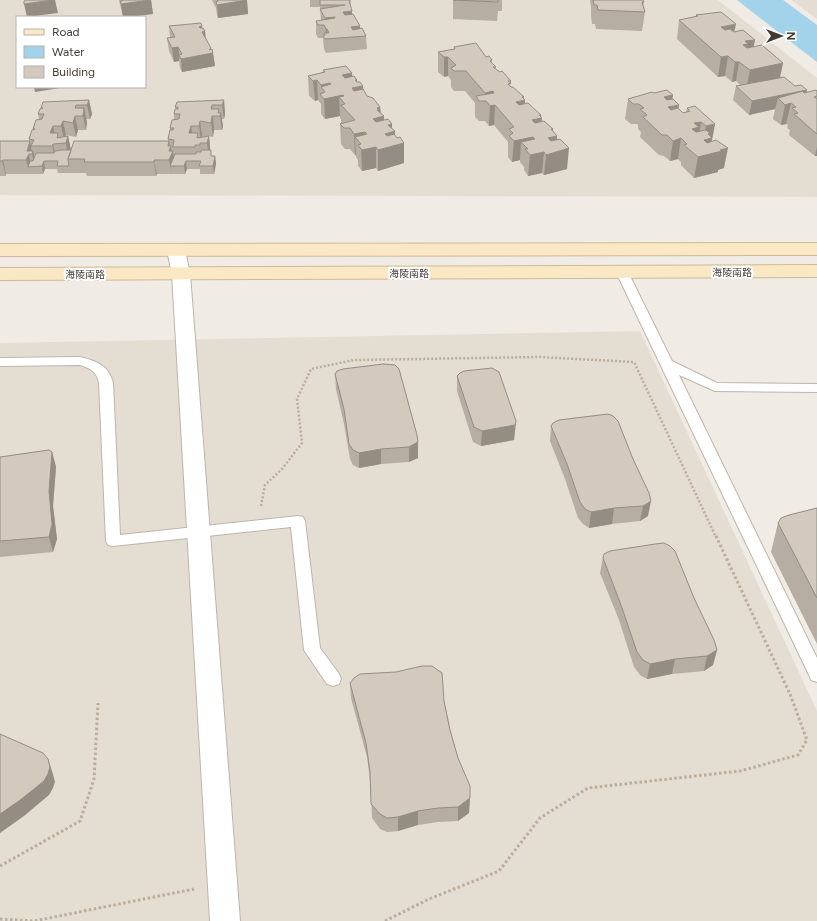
<svg xmlns="http://www.w3.org/2000/svg" width="817" height="921" font-family="Figtree,'Noto Sans SC',sans-serif">
<style>
.residential{fill:#e4ddd2;fill-rule:evenodd}
.water{fill:#a3d3ea}
.lines{fill:none;stroke-linecap:round;stroke-linejoin:round}
.service-casing{stroke:#beb5aa;stroke-width:2}
.tertiary-casing{stroke:#beb5aa;stroke-width:2}
.secondary-casing{stroke:#cdba96;stroke-width:2}
.path-far1{stroke:#bcad9a;stroke-width:2.5;stroke-dasharray:2 2;stroke-linecap:butt}
.path{stroke:#bcad9a;stroke-width:3;stroke-dasharray:2.5 2.5;stroke-linecap:butt}
.service{fill:#fff;fill-rule:evenodd}
.tertiary{fill:#fff;fill-rule:evenodd}
.secondary{fill:#fae8c4;fill-rule:evenodd}
.wall{fill:#b6ada3}
.shaded-wall{fill:#948d84}
.building{fill:#d4c9bd;stroke:#948d84}
.labels{text-anchor:middle;dominant-baseline:central;stroke-width:4;stroke-linejoin:round;paint-order:stroke}
.street-label{font-size:10px;fill:#423b34;stroke:#fff}
</style>
<rect width="100%" height="100%" fill="#f0ebe4"/>
<path class="residential" d="M0 0H718L817 78V197L0 195ZM17 17H145V87H17Z
M791 0H817V19Z
M640 331 817 711V921H0V343Z"/>
<path class="water" d="M737 0H783L817 25V62Z"/>
<g class="lines">
<defs>
<path id="service" d="M622 268 626 269 628 272 672 361 717 383 817 384V392L715 391 679 375 817 658V682L811 680 809 675 616 272 618 269Z
M80 357C96 361 109 365 113 383L120 535 298 516 303 517 305 521 320 648 339 674 341 679 339 684 333 686 327 684 304 650 291 527 113 546 108 545 106 541 99 383C97 372 90 368 80 365L0 366V358Z"/>
<path id="tertiary" d="M176 244 182 246 185 250 190 274 240 921H210L172 274 167 250 170 246Z"/>
<path id="secondary" d="M817 243V255L0 256V244Z
M817 265V277L0 280V268Z"/>
</defs>
<use href="#service" class="service-casing"/>
<use href="#tertiary" class="tertiary-casing"/>
<use href="#secondary" class="secondary-casing"/>
<path class="path-far1" d="M261 506 265 485 282 469 302 443 297 399 311 369 354 360 539 357 634 362 715 535"/>
<path class="path" d="M0 866 80 821 94 779 98 703
M0 919 34 921 194 889
M385 921 429 899 499 871 540 818 588 788 740 771 798 755 807 740 790 694 715 534"/>
<use href="#service" class="service"/>
<use href="#tertiary" class="tertiary"/>
<use href="#secondary" class="secondary"/>
</g>
<path class="wall" d="M119 0H151L153 14 128 17H123Z
M212 0H247L248 14 218 18 217 15 216 8Z
M310 0H351L350 6 352 14 360 29 366 36 367 49 326 53 324 49 323 38H318L316 34V21L321 20 320 7H310Z
M453 0H502V11H498L497 21 453 19Z
M590 0H643L644 2 643 6 645 12 642 31 596 29 595 24H592L591 16V8Z
M696 15 734 32 755 40 753 47 780 77 795 86 807 90 806 92 817 91V156H815L789 135 790 130 787 128 788 125 786 124 781 125 773 119 775 109 749 115 733 100 736 86 740 85 736 81 732 82 725 76 718 77 677 39 679 20 696 17Z
M169 26H202V28L205 31 206 38 213 53 215 66 182 72 180 68 179 61 174 62 169 51 167 38 170 37Z
M454 47 486 57 492 60V63L496 67 495 69 511 81 510 87 524 98 525 103 541 115V121L553 129V131L557 136V140L567 169 544 175 542 173 528 176 524 170V167L520 162V160L512 162 508 157V142L494 125 489 126 485 121H479L475 117V103L465 91H454L451 87V80L448 76 444 77 438 72V52L454 49Z
M323 70 352 77 357 80V82L363 89 367 96 380 107 381 113 384 116V120L392 129 395 135 404 163 378 171 376 168 362 171 358 166V160L356 157V155H355L350 149H345L341 144 340 124 341 123V119L340 118V116L325 119 321 114V104L318 100 315 101 309 96 308 76 323 72Z
M673 95 672 99 679 105 678 109 683 113 686 112 687 108 715 124 712 141 724 168 718 170V172L694 178 681 165V162L678 159 670 161 664 156 659 155 640 137 641 132 638 129V125L637 124H631L625 119 628 99Z
M89 100 92 114 90 119H86L87 122 86 130H78L76 137 66 135 65 136H68L71 150 168 141V139L170 130V128L174 119V114L176 109 175 107 224 100 225 114 224 119H222L223 127 222 130H214L213 137 209 136 211 156H215L216 164 214 174H200V169H187L185 174H157L156 176H87L86 173H58L57 169H45L43 174H6V176H0V141H29V139L33 130V129L39 119 38 114 41 108Z
M335 374 418 442V458L409 462 381 464 359 468 353 465 350 459 344 424 336 389Z
M457 376 516 421 514 440 481 446 473 442 457 391Z
M600 415 648 516 640 521 612 524 589 528 583 524 578 518 565 479 550 441 551 426Z
M52 452 56 467 53 506 57 539 53 552 0 557V457Z
M817 508V644L771 552 778 523Z
M603 558 694 598 717 650 713 665 704 671 672 674 647 679 640 675 634 667 619 620 600 573Z
M350 683 444 701 450 730 470 798 469 813 458 821 438 822 418 825 398 831 387 832 380 829 372 818 371 787 367 757 351 698Z"/>
<path class="shaded-wall" d="M53 0H55L58 13 27 17 24 4Z
M151 0 153 14 128 17H123L121 4Z
M247 0 248 14 218 18 217 5Z
M352 11V24L344 25 343 12Z
M335 17V30L327 29 328 39H326L325 18Z
M736 24 732 43 721 27Z
M202 26 203 32 205 31 206 45 199 27Z
M360 26V36L352 37 351 27Z
M755 40 751 59 740 62 745 41Z
M178 47 180 57 179 55V61L174 62 172 48Z
M211 48 212 53H213L215 66 182 72 181 59 209 50Z
M728 56 725 76 718 77 721 57Z
M444 57H448V76L444 77Z
M735 62H739L736 81 732 82Z
M783 63 779 83 746 90 750 70Z
M352 73 353 88 355 80H357V87L363 86 364 106 342 75Z
M317 80 318 100 315 101 313 81Z
M330 83 331 97 343 95V102L339 97 340 116 325 119 324 99 325 92 321 87V95V85Z
M34 87H66L35 92Z
M807 90 803 104 791 103 786 124 781 125 785 105 778 98 775 109 749 115 752 101Z
M493 91V105H495L494 125 489 126 490 106 486 101H485V93Z
M673 95 671 107 679 105 676 125 664 97Z
M522 97H524V100H525L524 120 516 102Z
M89 100 92 114 90 119 87 105Z
M224 100 225 114 224 119 222 105Z
M212 105 214 130 213 137 211 123Z
M380 107 381 117 384 116V137L373 119 377 108Z
M84 108 87 122 86 130 83 116Z
M221 113 223 127 222 130 220 116Z
M539 115H541V118H542L540 138 533 137 532 155 544 152 542 173 528 176 530 155 528 149 521 142 520 160 512 162 514 141 532 120Z
M75 116 78 130 76 137 73 123Z
M63 121 66 135 64 140 61 126Z
M200 121 202 135 201 140 199 126Z
M701 122 698 142 692 129 694 123Z
M392 124V132L395 131V145L404 143V163L378 171V150L388 125Z
M715 124 709 154 720 150 728 148 724 168 718 170V172L694 178 698 157 701 156 706 126Z
M53 126 56 140 53 144 56 159 55 160 50 133Z
M191 126 193 140 189 133Z
M551 129H553V137L557 136 556 152 569 148 567 169 544 175 548 138Z
M365 132V149L376 147V168L362 171 361 144 355 137 356 155H355L354 134Z
M68 136 71 150 68 158 66 143Z
M209 136 210 150 209 158 207 143Z
M681 138 678 159 670 161 673 141Z
M30 141 32 153 33 151 36 165 35 167 32 154H29L31 167H28L26 160Z
M169 141 170 148 171 146 172 154 173 151 175 165 170 166 172 174 169 160 168 146Z
M817 147V156H815Z
M215 156 216 164 214 174 213 166Z
M3 160 6 174V176L2 161Z
M154 160 157 174 156 176 154 162Z
M44 161 45 169 43 174 42 166Z
M186 161 187 169 185 174 184 166Z
M516 421 514 440 481 446 482 431Z
M418 442V458L409 462V447Z
M381 449V464L359 468V453Z
M52 452 56 467 53 506 57 539 53 552 49 537V491Z
M651 501 648 516 640 521 643 506Z
M614 508 612 524 589 528 591 512Z
M717 650 713 665 704 671 707 656Z
M675 659 672 674 647 679 650 664Z
M48 759 53 774 55 782 53 788 49 795 24 816 0 833V814Z
M470 798 469 813 458 821V807Z
M418 811V825L398 831V817Z"/>
<path class="building" d="M26 0H53L24 4V1Z
M122 0H151L121 4 120 1H122Z
M217 0H247L217 5 216 2 218 1Z
M320 0H349L352 11 343 12 345 15 353 14 360 26 351 27 353 30 362 28 366 36 325 39 323 36 325 35 324 33H329L327 29H326L324 25H318L316 21 335 18V17L325 18 320 9 345 5H320Z
M453 0H498V2Z
M593 0H643L644 2H642L645 12 598 10 597 5H594Z
M721 12 736 24 721 27 725 30 730 29 734 32 743 30 755 40 745 41 748 44 743 45 747 48 762 45 783 63 750 70 739 62H735L728 56 721 57 679 20 698 16 696 15Z
M201 23 202 26 199 27 200 28H203L205 31 202 32 211 48 209 50 212 49 213 53 181 59 179 55 182 54 178 47 172 48 167 38 175 37 169 26Z
M476 43 486 57 489 56 492 60 490 61 496 67H493L500 72 502 71 511 81H508L511 83 508 84 511 87H513L524 97H522L525 100 516 102 519 105 528 103 541 115H539L542 118 532 120 535 123 544 121 553 129H551L557 136 548 138 551 141 560 139 569 148 546 155 544 152 530 155 525 149H528L521 142 535 139 533 137 514 141 509 136 513 133 509 129 514 127 495 105 490 106 486 101H479L476 96 494 93 493 91 485 93 466 71H454L451 68 456 65 448 57H444L438 52 455 49 454 47Z
M346 66 352 73 342 75 345 78 354 76 357 80H355L357 82H360L363 86 352 88 354 91 363 89 367 96 373 98 380 107 377 108 379 110H377L384 116 373 119 376 122 388 119 392 124 388 125 395 131 385 134 387 136 394 134 397 138 400 137 404 143 378 150 376 147 362 150 358 145 361 144 355 137 367 134 365 132 354 134 350 128H344L340 124 355 120 341 105 345 104 339 97 344 96 343 95 324 99 320 94 325 92 321 87 331 84 330 83 321 85 317 80 313 81 308 76 325 72 323 70Z
M784 77 795 86 801 85 807 90 752 101 736 86Z
M667 90 673 95 664 97 667 100 673 99 679 105 668 107 671 110 678 108 683 113 690 111 687 108 695 106 715 124 706 126 701 122 694 123 699 127 692 129 696 132 706 130 710 133 708 134 712 138 704 140 707 143 716 140 728 148 720 150 722 151 698 157 684 145 687 144 681 138 673 141 667 135H662L643 117 647 115 640 109 644 108 639 104H633L628 99 652 92 654 93Z
M816 90 817 91V96L814 97 817 99V134L794 114 798 113 792 108 796 107 791 103 785 105 778 98 803 91 804 93Z
M89 100 87 105H76L75 108H84L83 116H75L73 123 63 121 61 126H53L50 133H58L57 138 68 136 66 143 53 144 52 146H31L34 140 29 139 32 130 35 129H33L36 120 42 119 44 114H38L40 109 43 108H41L43 102Z
M224 100 222 105H212L211 109H219L218 113H221L220 116H212L211 123 200 121 199 126H191L189 133H198L197 138 209 136 207 143H200V145H195V147H173L174 140 168 139 170 130H173L174 128H170L172 120 179 119 180 114H174L175 109H178V107H175L177 102Z
M0 141H30L27 151H33L32 154H29L26 160H3L2 161H0Z
M74 141H169L168 146H171L169 151H173L169 160H154V162H84L85 159H68Z
M62 150H71L68 159 69 166H57L58 161H44L42 166 28 167 30 161H33L36 153H54L55 151Z
M201 150H211V156H215L213 166H199L201 161H186L184 166H170L175 154H196V152H201Z
M383 364 395 365 399 369 417 435 418 442 409 447 381 449 359 453 353 450 349 444 344 409 335 374 337 371 343 369Z
M492 368 499 372 516 421 515 425 482 431 474 427 457 376 460 373 464 371Z
M608 414 613 416 618 421 633 459 649 493 651 501 643 506 614 508 591 512 585 509 580 502 567 464 551 426 553 423 559 420 600 415Z
M49 450 52 452 49 491 52 524 49 537 0 541V457Z
M817 508V598L778 523 781 518 789 515Z
M664 543 670 546 675 551 694 598 714 640 717 650 707 656 675 659 650 664 643 660 637 652 621 605 603 558 604 554 610 551 655 544Z
M422 666H432L442 673 444 701 450 730 458 758 470 786V798L458 807 438 808 418 811 398 817 387 818 380 814 371 804 370 772 366 743 350 683 354 678 360 674 396 672Z
M0 734 43 753 48 759 50 767 48 774 44 781 19 801 0 814Z"/>
<g class="labels">
<g class="street-label">
<text x="732" y="272">海陵南路</text>
<text x="409" y="273">海陵南路</text>
<text x="85" y="274">海陵南路</text>
</g>
</g>
<rect x="16" y="16" width="130" height="72" fill="#ffffff" stroke="#b3b1ae"/>
<rect x="24" y="29" width="20" height="6" fill="#fae8c4" stroke="#b3b1ae"/>
<text x="52" y="36" font-size="12" fill="#423b34">Road</text>
<rect x="24" y="46" width="20" height="12" fill="#a3d3ea" stroke="#b3b1ae"/>
<text x="52" y="56" font-size="12" fill="#423b34">Water</text>
<rect x="24" y="66" width="20" height="12" fill="#d4c9bd" stroke="#b3b1ae"/>
<text x="52" y="76" font-size="12" fill="#423b34">Building</text>
<g transform="translate(781 36) rotate(90)" stroke="#ffffff" stroke-width="3" paint-order="stroke">
<path d="M0-3L7 15L0 10L-7 15Z" fill="#423b34"/>
<text y="-6" font-size="11" font-weight="bold" text-anchor="middle" fill="#423b34">N</text>
</g>
</svg>
